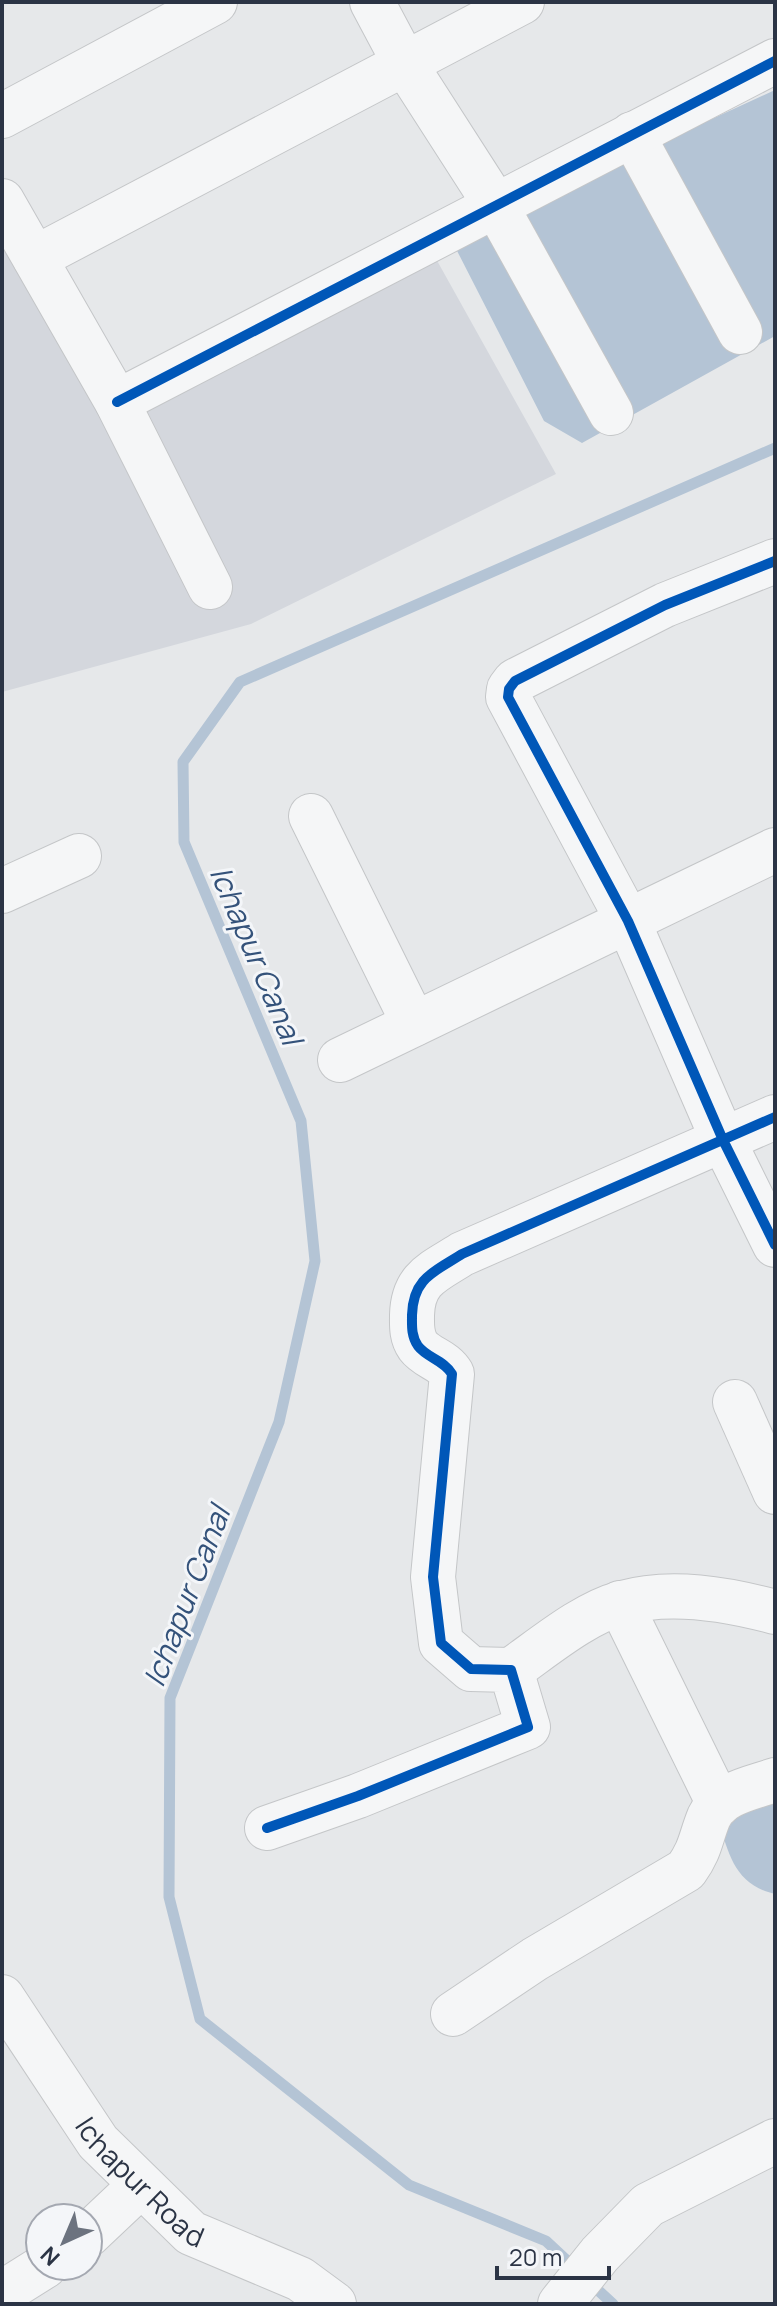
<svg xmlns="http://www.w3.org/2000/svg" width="777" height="2306" font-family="Manrope,sans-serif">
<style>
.built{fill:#d4d7dd}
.water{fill:#b4c4d5}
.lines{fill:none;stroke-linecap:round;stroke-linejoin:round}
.stream{stroke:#b4c4d5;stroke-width:11}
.minor-casing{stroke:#c4c6c8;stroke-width:46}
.minor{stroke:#f5f6f7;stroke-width:44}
.cycleway-casing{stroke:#f4f6f9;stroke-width:15}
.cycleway{stroke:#0057b8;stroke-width:10}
.labels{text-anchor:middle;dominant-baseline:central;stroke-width:6;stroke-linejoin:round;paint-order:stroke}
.street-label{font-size:28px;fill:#2b3445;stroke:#f4f6f9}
.water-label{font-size:30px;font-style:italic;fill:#34527a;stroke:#f4f6f9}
</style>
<rect width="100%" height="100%" fill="#e6e8ea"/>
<path class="built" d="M2 222 115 414 430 248 556 474 251 624 2 692Z"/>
<path class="water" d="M775 90V336L582 443 544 421 451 239Z
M775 1802V1894C736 1885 729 1856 719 1822Z"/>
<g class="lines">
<path class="stream" d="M576 2269 546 2241 409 2185 200 2019 169 1897 170 1698 279 1422 315 1261 301 1121 184 842 183 762 240 682 775 448
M588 2281 613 2304"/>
<defs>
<g id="minor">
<path d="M372 2 405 64 495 204 611 413"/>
<path d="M2 116 215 2"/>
<path d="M632 134 740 332"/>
<path d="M2 201 117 402 210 587"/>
<path d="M35 258 522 2"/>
<path d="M117 402 775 61"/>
<path d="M775 561 665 605 515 681 509 689 508 697 628 921 723 1140 775 1245"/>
<path d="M311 816 414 1024"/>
<path d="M2 891 79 856"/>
<path d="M340 1060 775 850"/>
<path d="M735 1402 775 1492"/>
<path d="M620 1603 719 1804"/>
<path d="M511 1670C544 1647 584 1613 622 1603 671 1589 727 1599 775 1612"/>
<path d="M267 1828 358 1796 528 1727 511 1670 471 1669 441 1643 433 1577 452 1374C444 1360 427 1358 418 1346 411 1336 412 1325 412 1315 413 1278 434 1272 462 1254L775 1117"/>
<path id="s1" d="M2 1997 98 2142 191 2233 300 2279 334 2304"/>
<path d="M453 2014 535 1959 686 1870C701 1849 700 1839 709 1817 720 1793 752 1788 775 1780"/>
<path d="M88 2235 141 2185"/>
<path d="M2 2293 45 2266"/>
<path d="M560 2304 600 2254 648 2205 775 2141"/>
</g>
</defs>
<use href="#minor" class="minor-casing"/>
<use href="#minor" class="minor"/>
<defs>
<path id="cycleway" d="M117 402 775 61
M775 561 665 605 515 681 509 689 508 697 628 921 723 1140 775 1245
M267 1828 358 1796 528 1727 511 1670 471 1669 441 1643 433 1577 452 1374C444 1360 427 1358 418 1346 411 1336 412 1325 412 1315 413 1278 434 1272 462 1254L775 1117"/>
</defs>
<use href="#cycleway" class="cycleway-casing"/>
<use href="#cycleway" class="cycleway"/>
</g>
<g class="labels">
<g class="street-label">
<text stroke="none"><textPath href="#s1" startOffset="232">Ichapur Road</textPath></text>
</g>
<g class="water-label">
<text transform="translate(257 955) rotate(67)">Ichapur Canal</text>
<text transform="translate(186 1596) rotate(-69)">Ichapur Canal</text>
</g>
</g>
<rect width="777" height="2306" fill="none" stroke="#2b3445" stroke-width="8"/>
<g transform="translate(64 2242) rotate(224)"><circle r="38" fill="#f4f6f9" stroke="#a4a8b1" stroke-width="2"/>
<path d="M0-6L14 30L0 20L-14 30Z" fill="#6c737f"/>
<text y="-12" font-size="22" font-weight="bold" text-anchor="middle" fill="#2b3445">N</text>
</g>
<path d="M497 2266v12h112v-12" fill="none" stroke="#2b3445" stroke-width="4"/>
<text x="509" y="2266" font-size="24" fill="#2b3445" stroke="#f4f6f9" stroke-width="6" paint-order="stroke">20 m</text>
</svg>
